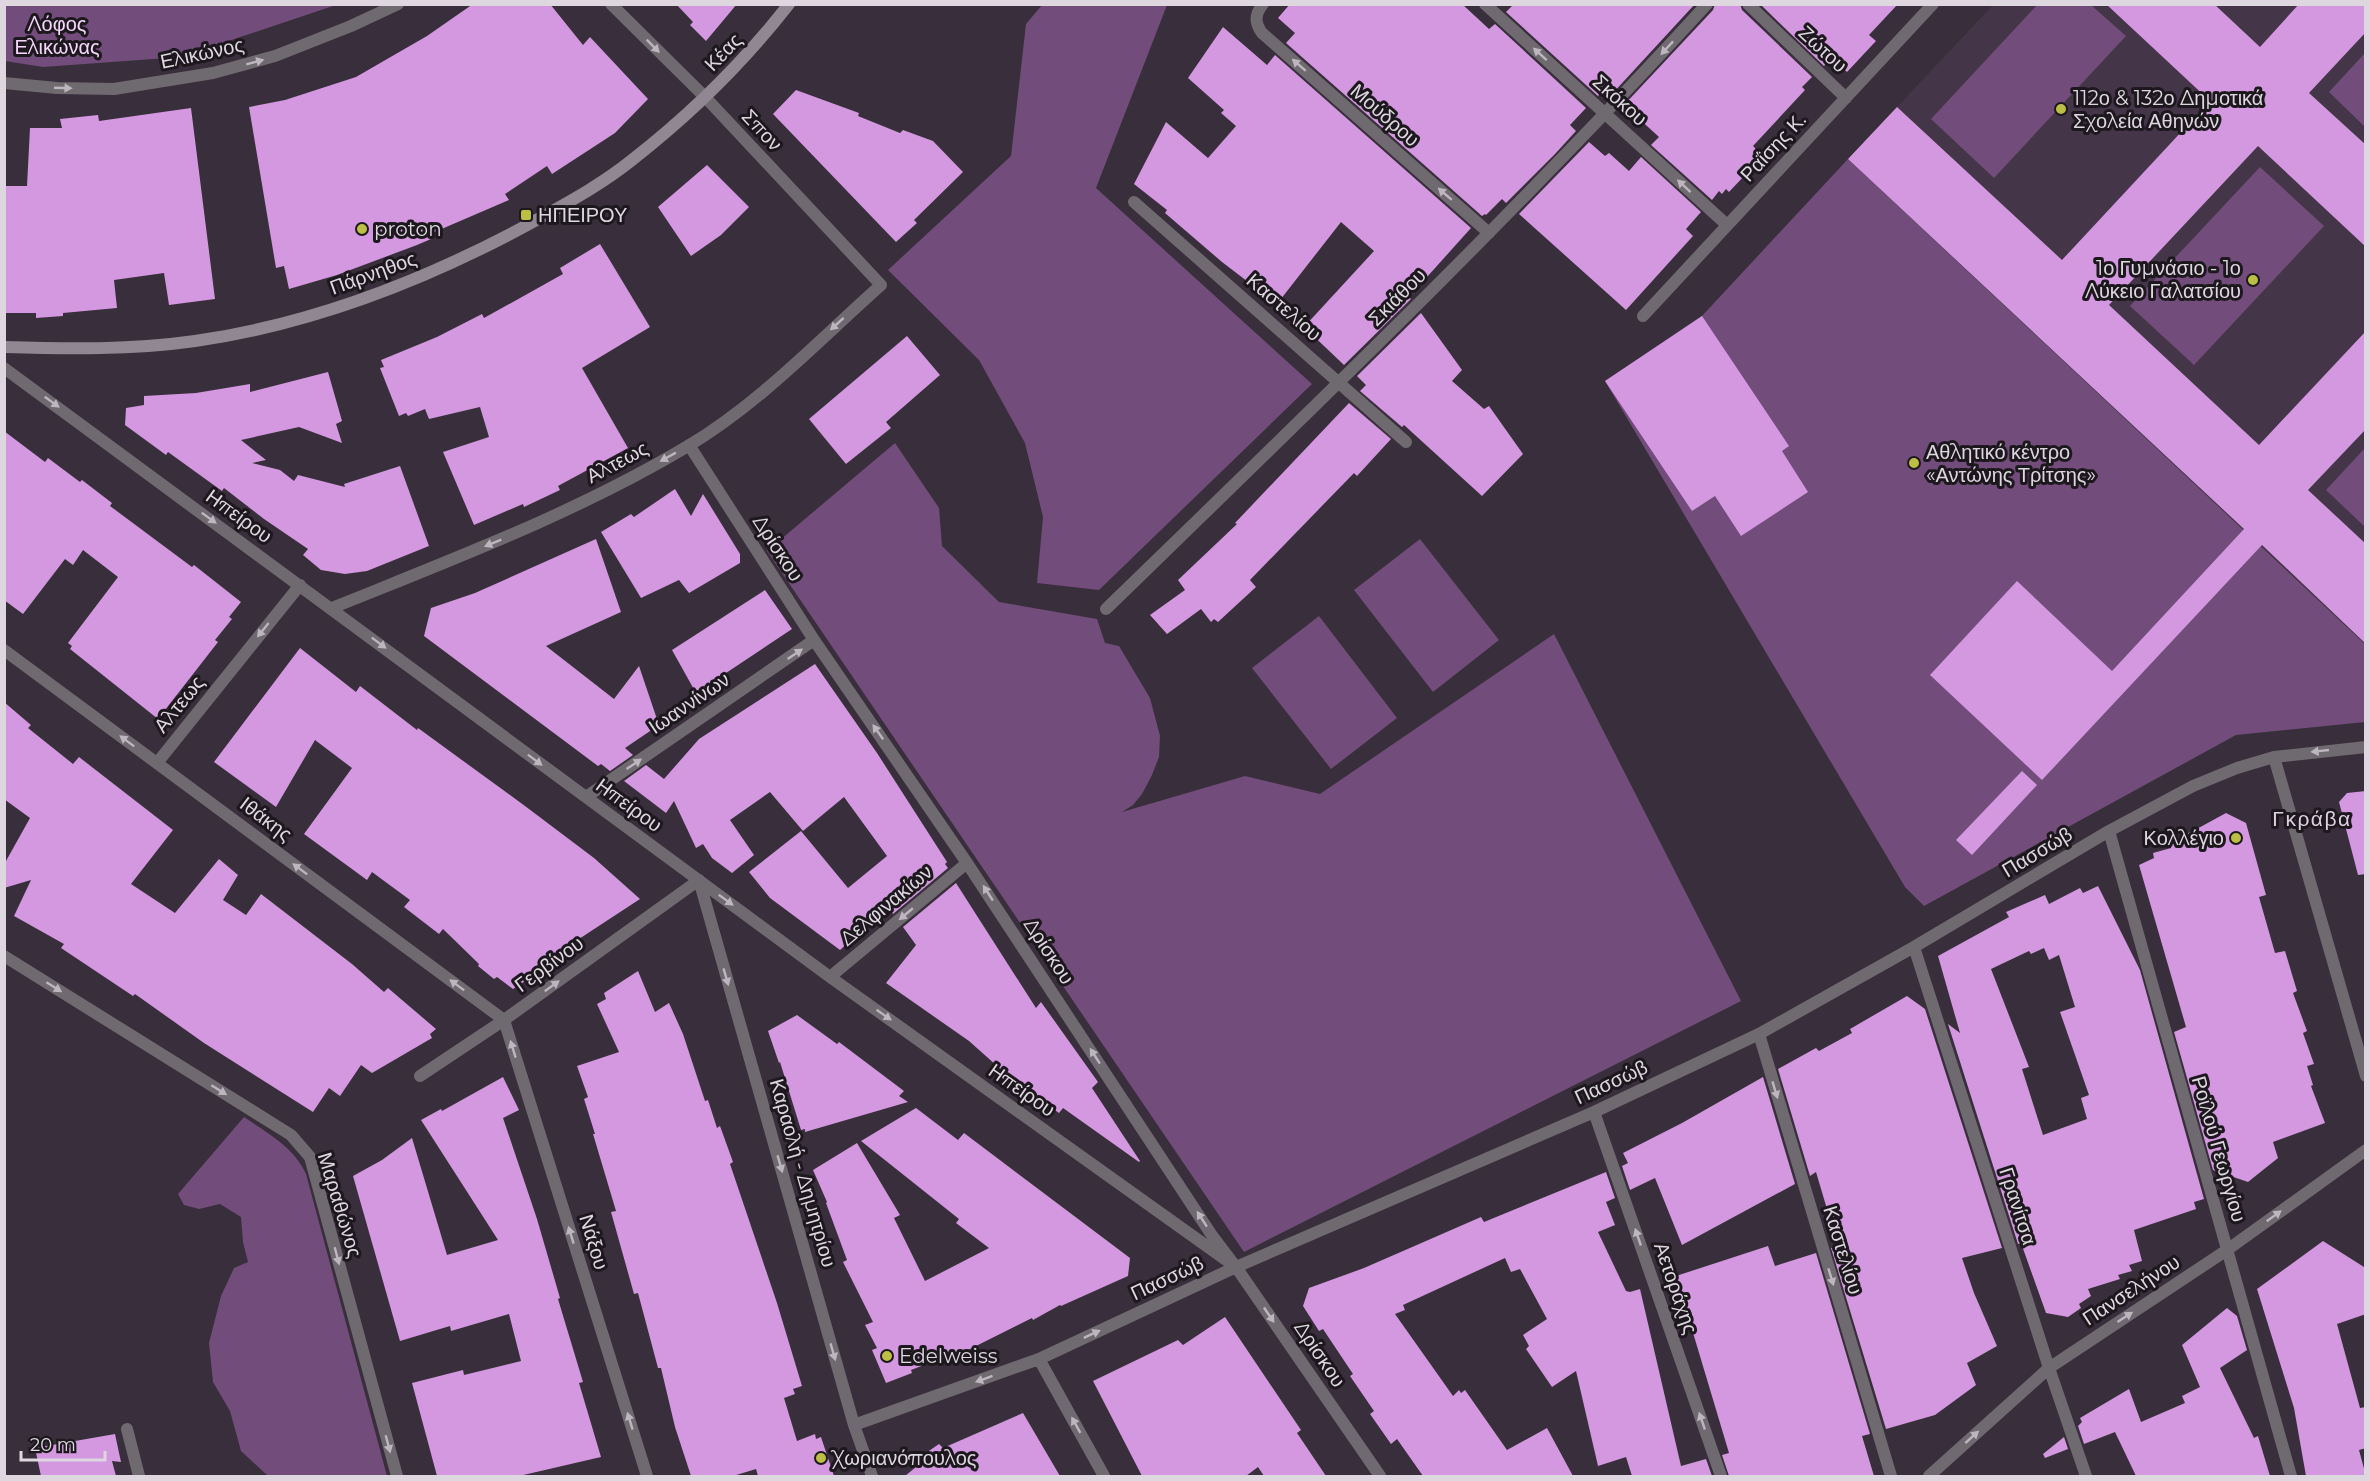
<svg xmlns="http://www.w3.org/2000/svg" width="2370" height="1481" font-family="Montserrat,sans-serif">
<style>
.built{fill:#453548}
.green{fill:#724c7a}
.building{fill:#d398df;fill-rule:evenodd}
.lines{fill:none;stroke-linecap:round;stroke-linejoin:round}
.street{stroke:#6f6970;stroke-width:12}
.secondary{stroke:#918792;stroke-width:12}
.oneway{fill:#bdb6be}
.poi-dot{fill:#bcbf44;stroke:#1d181e;stroke-width:2}
.labels{text-anchor:middle;dominant-baseline:central;stroke-width:6;stroke-linejoin:round;paint-order:stroke}
.park-label{font-size:20px;fill:#f6d7fc;stroke:#1d181e}
.street-label{font-size:20px;fill:#ded7e0;stroke:#1d181e}
.poi-label{font-size:20px;fill:#ded7e0;stroke:#1d181e;text-anchor:start}
.neighbourhood-label{font-size:21px;letter-spacing:1.5px;fill:#ddcfe0;stroke:#1d181e}
</style>
<rect width="100%" height="100%" fill="#392e3b"/>
<path class="built" d="M1993 5H2365V644L1848 159Z"/>
<path class="green" d="M2038 4 2091 5 2126 36 1994 178 1931 119Z
M4 5 5 4 336 5 181 57 43 67 5 61Z
M1042 5H1167L1096 188 1312 384 1099 590 1037 583 1043 517 1025 443 979 360 888 270 1011 156 1026 24Z
M2365 53V127L2329 92Z
M1848 159 2365 644V722L2236 735 1924 906 1905 887 1605 381 1702 316Z
M2260 167 2324 226 2194 365 2130 306Z
M895 443 939 508 942 546 999 602 1097 619 1105 643 1119 646 1150 698 1160 736 1159 757 1152 775 1142 794 1133 805 1122 812 1245 776 1320 794 1554 634 1741 1001 1244 1252 767 551Z
M2365 448V527L2326 490Z
M1420 539 1499 640 1433 692 1354 590Z
M1319 616 1397 718 1331 769 1252 668Z
M244 1117C267 1133 294 1147 306 1174L387 1476H268L241 1451 230 1411 213 1382 209 1343 221 1296 234 1268 248 1262 243 1242 241 1217 220 1204 199 1209 184 1205 178 1194Z"/>
<path class="building" d="M473 4H550L583 45 590 37 648 99 615 133 552 174 547 166 505 194 509 200 430 234 431 239 417 245 337 275 289 289 284 266 276 268 249 107 285 100 356 77 427 36Z
M676 4H737L706 41 690 25 693 22Z
M1290 4H1462L1489 29 1495 24 1586 108 1570 125 1576 131 1555 154 1506 203 1502 199 1486 215 1485 214 1482 216 1286 43 1295 33 1278 18Z
M1514 4H1695L1612 94 1605 88 1598 96 1506 12Z
M1715 4H1740L1742 10 1812 77 1802 87 1805 90 1753 146 1763 156 1729 192 1726 189 1722 194 1719 191 1712 200 1651 145 1659 137 1624 105 1713 10Z
M1760 4H1898L1869 35 1876 41 1847 72 1832 58 1824 66Z
M2106 4H2214L2260 47 2299 4H2366V32L2309 93 2366 145V247L2258 146 2109 305 2259 445 2366 331V429L2308 490 2366 544V644L2262 545 2042 780 1930 675 2017 581 2112 671 2244 529 1848 159 1897 107 2062 260 2210 101Z
M1223 27 1267 65 1275 55 1471 228 1409 297 1411 299 1344 365 1304 327 1374 251 1341 222 1277 304 1222 262 1165 213 1167 210 1134 184 1166 122 1208 158 1236 126 1221 113 1224 110 1188 78Z
M796 90 859 113 858 116 900 133 903 130 933 141 963 172 914 220 917 223 896 242 773 114Z
M191 108 215 299 169 305 164 273 114 280 117 308 63 313V316L36 318V313H4V186H27L30 128H62L60 119 98 115 99 121Z
M1589 142 1605 156 1609 153 1629 171 1641 157 1701 212 1686 229 1693 236 1626 310 1519 214Z
M707 165 749 207 721 235 691 256 658 207Z
M600 244 650 327 582 368 628 448 558 486 560 490 524 507 523 504 474 525 443 452 489 437 480 407 429 419 425 409 408 416 406 413 399 416 380 368 384 367 381 360 437 337 482 314 484 318 563 274 560 268Z
M1421 313 1462 370 1452 381 1484 409 1489 406 1523 454 1482 496 1404 425 1402 427 1360 391 1366 385 1357 376Z
M1702 316 1789 446 1782 451 1808 492 1741 536 1715 496 1692 511 1605 381Z
M907 336 940 375 886 422 891 428 846 464 809 419Z
M328 372 342 421 336 424 342 443 299 427 241 440 266 460 252 463 280 470 294 481 298 475 345 487 344 484 400 466 429 546 367 571 345 574 321 570 303 555 308 549 264 519 224 488 222 491 168 452 166 455 125 425 126 408 144 405V396L196 393 250 384V392Z
M1349 403 1391 439 1357 476 1354 473 1250 580 1256 587 1218 622 1214 619 1211 622 1201 609 1167 634 1150 615 1185 590 1178 580 1237 524 1235 523Z
M4 431 45 462 48 458 80 482 82 480 112 503 110 506 192 567 194 565 241 602 229 617 232 619 215 640 218 642 158 719 70 649 72 646 68 643 118 577 83 550 73 565 65 559 23 614 4 600Z
M675 489 691 516 703 494 740 554V563L689 593 679 580 641 598 601 532 631 514 634 517Z
M596 539 621 612 546 646 614 699 639 666 659 725 625 748 633 755 610 771 601 764 598 766 424 636 431 608 475 593Z
M765 590 792 629 696 693 672 650Z
M300 648 356 692 360 686 417 730 418 728 525 806 594 858 640 899 553 956 533 972 534 975 513 989 497 977 494 979 478 966 479 964 443 929 439 934 404 907 410 900 372 872 367 880 304 834 352 768 315 740 276 807 214 762Z
M815 664 877 753 947 862 945 864 948 868 893 914 888 906 840 950 770 898 749 872 801 831 848 888 887 856 844 797 803 831 770 792 730 820 754 855 732 873 712 858 703 844 696 848 674 801 666 813 624 781 646 765 664 779 699 739Z
M4 702 31 725 28 728 73 764 79 757 173 830 131 884 175 913 219 859 238 875 223 900 246 915 261 894 352 964 384 992 388 988 436 1029 430 1034 432 1038 372 1073 361 1065 340 1096 329 1088 313 1112 204 1043 135 994 133 996 61 948 64 944 14 916 31 880 4 888V870L6 861 30 818 4 799Z
M2022 771 2037 785 1972 855 1956 840Z
M2366 791V874L2358 875 2339 802 2347 793Z
M2226 813 2246 823 2266 895 2259 897 2275 953 2285 951 2297 991 2293 993 2307 1031 2303 1033 2314 1064 2307 1066 2313 1085 2311 1086 2325 1123 2273 1142 2278 1158 2248 1182 2213 1170 2174 1032 2186 1027 2139 865 2154 858 2153 853 2171 848V843L2177 842 2176 838 2193 831Z
M956 883 1036 1008 1041 1002 1098 1082 1092 1088 1140 1161 1139 1162 1063 1108 1059 1113 1015 1082 969 1041 886 983 916 945 903 927Z
M2098 886 2140 970 2204 1199 2194 1202 2196 1209 2134 1230 2142 1261 2129 1265 2132 1271 2118 1275 2120 1279 2088 1289 2091 1296 2079 1304 2081 1308 2068 1317 2046 1313 2021 1243 2018 1244 1948 1024 1960 1033 1938 956 2009 917 2006 912 2045 895 2049 904 2080 888 2083 893ZM2044 948 2049 960 2059 955 2075 1007 2060 1012 2089 1095 2081 1098 2087 1119 2043 1135 2022 1069 2029 1067 1991 969 2029 951 2031 954Z
M638 971 655 1012 669 1003 683 1034 705 1101 708 1100 717 1128 720 1126 733 1162 730 1164 777 1303 802 1386 793 1389 795 1394 784 1398 797 1441 815 1434 816 1439 821 1437 834 1476H758L756 1469 733 1476H691L675 1427 661 1368H658L638 1293 634 1294 611 1212 616 1211 593 1134H595L584 1099 588 1097 577 1066 619 1052 597 1004 606 999 604 993Z
M1907 996 1925 1009 2002 1248 1962 1258 1974 1293 1997 1346 1967 1363 1976 1385 1935 1415 1886 1429 1831 1248 1838 1246 1816 1172 1810 1176 1778 1069 1816 1048 1819 1051 1852 1033 1850 1029Z
M797 1015 837 1044 839 1042 904 1091 899 1096 908 1102 805 1132V1129L801 1130 780 1062 779 1063 768 1031Z
M503 1077 519 1110 503 1118 537 1219 560 1298 558 1299 583 1382 579 1383 601 1457 519 1476H437L412 1383 463 1370 464 1375 521 1361 509 1314 451 1331 450 1326 400 1341 353 1176 382 1160 412 1138 447 1255 498 1240 421 1120 441 1109 442 1111Z
M1763 1077 1795 1184 1682 1245 1655 1178 1630 1190 1622 1166 1628 1163 1623 1153 1682 1123Z
M916 1108 958 1140 964 1133 1130 1258 1128 1276 1061 1306 1060 1305 1033 1320 1032 1318 964 1352 963 1350 911 1370 912 1373 886 1383 872 1350 877 1348 865 1325 873 1322 843 1262 847 1260 826 1203 827 1202 813 1170 857 1143 900 1215 894 1218 925 1281 989 1248 956 1223 959 1219 861 1141Z
M1606 1172 1615 1198 1606 1202 1615 1225 1598 1232 1626 1291 1630 1292 1640 1289 1681 1466 1706 1459 1712 1476H1632L1626 1457 1598 1466 1576 1371 1552 1387 1526 1349 1529 1346 1523 1335 1547 1319 1520 1269 1511 1272 1505 1258 1403 1305 1405 1310 1395 1314 1453 1396 1459 1390 1461 1393 1465 1390 1507 1450 1547 1428 1573 1476H1423L1397 1439 1391 1444 1370 1414 1374 1411 1350 1376 1353 1374 1323 1329 1319 1331 1303 1306 1309 1288 1364 1268 1481 1217 1484 1222Z
M2323 1241 2364 1267 2366 1275V1314L2337 1324 2360 1408 2366 1407V1448L2359 1450 2366 1476H2306L2294 1408 2257 1289Z
M1768 1246 1775 1266 1816 1253 1870 1434 1862 1436 1874 1476H1729L1722 1455 1729 1453 1676 1276Z
M2227 1308 2237 1316 2247 1350 2220 1368 2254 1438 2258 1436 2270 1476H2136L2115 1432 2084 1444 2078 1426 2082 1422 2080 1418 2129 1389 2141 1422 2185 1403 2182 1396 2200 1387 2182 1345Z
M1225 1317 1301 1430 1297 1433 1326 1476H1264L1258 1467 1246 1476H1142L1093 1381 1178 1340 1183 1345Z
M1023 1413 1060 1476H905L922 1462 920 1457 939 1444 943 1448Z
M115 1434 121 1462 112 1461 116 1476H41L35 1448Z
M2064 1437 2068 1449 2045 1458 2043 1454Z"/>
<g class="lines">
<path class="street" d="M1263 4C1254 15 1255 23 1262 33L1489 233
M1485 4 1727 225
M1748 4 1846 98
M4 83 57 88 114 89 213 73 275 56 351 26 398 4
M1134 202 1406 442
M1643 316 1933 4
M4 368 830 977 1236 1267
M689 445 814 640 967 863 1211 1234 1236 1267 1380 1476
M332 608C453 559 576 513 688 446 760 403 819 340 881 285L706 98 611 4
M1106 609C1310 411 1515 214 1707 4
M4 650 504 1020
M2274 757 2366 1076
M157 763 300 585
M586 797 814 640
M2109 831 2291 1476
M1914 947 2049 1368 2086 1476
M4 956 291 1135 310 1157 397 1476
M830 977 967 863
M504 1020 647 1476
M1759 1034 1891 1476
M420 1076 504 1020 699 880 854 1425 872 1476
M1594 1112 1721 1476
M1039 1359 1104 1476
M854 1425 1039 1359 1236 1267 1594 1112 1759 1034 1914 947 2109 831 2193 786 2237 768 2274 757 2366 747
M127 1429 139 1476
M1929 1476 2049 1368 2227 1250 2366 1150"/>
<path class="secondary" d="M4 347C68 349 132 350 195 341 314 324 426 280 531 223 565 204 601 185 632 160 691 114 743 63 789 4"/>
</g>
<defs><path id="oneway-solid" d="M-6-.8H1V-3.2L6.5 0L1 3.2V.8H-6Z" transform="scale(1.5)"/></defs>
<g class="oneway">
<use href="#oneway-solid" transform="translate(653 46) rotate(45)"/>
<use href="#oneway-solid" transform="translate(1667 48) rotate(133)"/>
<use href="#oneway-solid" transform="translate(1540 54) rotate(-138)"/>
<use href="#oneway-solid" transform="translate(255 62) rotate(-15)"/>
<use href="#oneway-solid" transform="translate(1299 65) rotate(-139)"/>
<use href="#oneway-solid" transform="translate(63 88) rotate(2)"/>
<use href="#oneway-solid" transform="translate(1684 186) rotate(-137)"/>
<use href="#oneway-solid" transform="translate(1445 194) rotate(-139)"/>
<use href="#oneway-solid" transform="translate(837 324) rotate(138)"/>
<use href="#oneway-solid" transform="translate(52 402) rotate(36)"/>
<use href="#oneway-solid" transform="translate(668 457) rotate(151)"/>
<use href="#oneway-solid" transform="translate(209 518) rotate(36)"/>
<use href="#oneway-solid" transform="translate(493 543) rotate(158)"/>
<use href="#oneway-solid" transform="translate(263 630) rotate(129)"/>
<use href="#oneway-solid" transform="translate(379 643) rotate(37)"/>
<use href="#oneway-solid" transform="translate(795 654) rotate(-34)"/>
<use href="#oneway-solid" transform="translate(878 732) rotate(-125)"/>
<use href="#oneway-solid" transform="translate(127 741) rotate(-143)"/>
<use href="#oneway-solid" transform="translate(2320 751) rotate(174)"/>
<use href="#oneway-solid" transform="translate(535 760) rotate(37)"/>
<use href="#oneway-solid" transform="translate(634 764) rotate(-34)"/>
<use href="#oneway-solid" transform="translate(300 869) rotate(-143)"/>
<use href="#oneway-solid" transform="translate(988 893) rotate(-123)"/>
<use href="#oneway-solid" transform="translate(726 900) rotate(36)"/>
<use href="#oneway-solid" transform="translate(906 914) rotate(140)"/>
<use href="#oneway-solid" transform="translate(726 977) rotate(74)"/>
<use href="#oneway-solid" transform="translate(457 985) rotate(-143)"/>
<use href="#oneway-solid" transform="translate(552 986) rotate(-36)"/>
<use href="#oneway-solid" transform="translate(54 987) rotate(32)"/>
<use href="#oneway-solid" transform="translate(884 1015) rotate(35)"/>
<use href="#oneway-solid" transform="translate(513 1049) rotate(-107)"/>
<use href="#oneway-solid" transform="translate(1095 1056) rotate(-123)"/>
<use href="#oneway-solid" transform="translate(219 1090) rotate(32)"/>
<use href="#oneway-solid" transform="translate(1775 1090) rotate(73)"/>
<use href="#oneway-solid" transform="translate(780 1164) rotate(74)"/>
<use href="#oneway-solid" transform="translate(2274 1216) rotate(-36)"/>
<use href="#oneway-solid" transform="translate(1202 1219) rotate(-123)"/>
<use href="#oneway-solid" transform="translate(571 1235) rotate(-107)"/>
<use href="#oneway-solid" transform="translate(1638 1237) rotate(-109)"/>
<use href="#oneway-solid" transform="translate(337 1256) rotate(75)"/>
<use href="#oneway-solid" transform="translate(1831 1277) rotate(73)"/>
<use href="#oneway-solid" transform="translate(1269 1315) rotate(56)"/>
<use href="#oneway-solid" transform="translate(2125 1317) rotate(-33)"/>
<use href="#oneway-solid" transform="translate(1092 1334) rotate(-25)"/>
<use href="#oneway-solid" transform="translate(833 1352) rotate(74)"/>
<use href="#oneway-solid" transform="translate(984 1379) rotate(160)"/>
<use href="#oneway-solid" transform="translate(630 1421) rotate(-107)"/>
<use href="#oneway-solid" transform="translate(1702 1421) rotate(-109)"/>
<use href="#oneway-solid" transform="translate(1076 1425) rotate(-119)"/>
<use href="#oneway-solid" transform="translate(1972 1437) rotate(-42)"/>
<use href="#oneway-solid" transform="translate(388 1444) rotate(75)"/>
</g>
<g class="poi-dot">
<circle cx="2061" cy="109" r="6"/>
<rect x="520" y="209" width="12" height="12" rx="3"/>
<circle cx="362" cy="229" r="6"/>
<circle cx="2253" cy="280" r="6"/>
<circle cx="1914" cy="463" r="6"/>
<circle cx="2236" cy="838" r="6"/>
<circle cx="887" cy="1356" r="6"/>
<circle cx="821" cy="1458" r="6"/>
</g>
<g class="labels">
<g class="park-label">
<text x="57" y="24">Λόφος<tspan x="57" dy="23">Ελικώνας</tspan></text>
</g>
<g class="street-label">
<text transform="translate(1823 49) rotate(43)">Ζώτου</text>
<text transform="translate(723 52) rotate(-46)">Κέας</text>
<text transform="translate(202 53) rotate(-12)">Ελικώνος</text>
<text transform="translate(1620 100) rotate(42)">Σκόκου</text>
<text transform="translate(1385 115) rotate(41)">Μούδρου</text>
<text transform="translate(762 130) rotate(47)">Σπον</text>
<text transform="translate(1773 147) rotate(-47)">Ραΐσης Κ.</text>
<text transform="translate(373 273) rotate(-20)">Πάρνηθος</text>
<text transform="translate(1397 297) rotate(-45)">Σκιάθου</text>
<text transform="translate(1284 307) rotate(41)">Καστελίου</text>
<text transform="translate(617 462) rotate(-28)">Αλτεως</text>
<text transform="translate(239 516) rotate(36)">Ηπείρου</text>
<text transform="translate(778 548) rotate(57)">Δρίσκου</text>
<text transform="translate(689 703) rotate(-34)">Ιωαννίνων</text>
<text transform="translate(179 704) rotate(-51)">Αλτεως</text>
<text transform="translate(629 805) rotate(36)">Ηπείρου</text>
<text transform="translate(266 819) rotate(37)">Ιθάκης</text>
<text transform="translate(2037 852) rotate(-31)">Πασσώβ</text>
<text transform="translate(886 905) rotate(-40)">Δελφινακίων</text>
<text transform="translate(1049 951) rotate(57)">Δρίσκου</text>
<text transform="translate(549 964) rotate(-36)">Γερβίνου</text>
<text transform="translate(1611 1082) rotate(-25)">Πασσώβ</text>
<text transform="translate(1022 1090) rotate(35)">Ηπείρου</text>
<text transform="translate(2219 1149) rotate(74)">Ροϊλού Γεωργίου</text>
<text transform="translate(803 1173) rotate(74)">Καραολή - Δημητρίου</text>
<text transform="translate(340 1205) rotate(73)">Μαραθώνος</text>
<text transform="translate(2018 1206) rotate(72)">Γρανίτσα</text>
<text transform="translate(594 1242) rotate(73)">Νάξου</text>
<text transform="translate(1843 1250) rotate(73)">Καστελίου</text>
<text transform="translate(1167 1278) rotate(-25)">Πασσώβ</text>
<text transform="translate(1676 1288) rotate(71)">Αετοράχης</text>
<text transform="translate(2131 1290) rotate(-33)">Πανσελήνου</text>
<text transform="translate(1320 1354) rotate(56)">Δρίσκου</text>
</g>
<g class="poi-label">
<text x="2073" y="98">112ο &amp; 132ο Δημοτικά<tspan x="2073" dy="23">Σχολεία Αθηνών</tspan></text>
<text x="538" y="215">ΗΠΕΙΡΟΥ</text>
<text x="374" y="229">proton</text>
<text x="2241" y="268" text-anchor="end">1ο Γυμνάσιο - 1ο<tspan x="2241" dy="23">Λύκειο Γαλατσίου</tspan></text>
<text x="1926" y="452">Αθλητικό κέντρο<tspan x="1926" dy="23">«Αντώνης Τρίτσης»</tspan></text>
<text x="2224" y="838" text-anchor="end">Κολλέγιο</text>
<text x="899" y="1356">Edelweiss</text>
<text x="833" y="1458">Χωριανόπουλος</text>
</g>
<g class="neighbourhood-label">
<text x="2312" y="818">Γκράβα</text>
</g>
</g>
<rect width="2370" height="1481" fill="none" stroke="#ded7e0" stroke-width="12"/>
<path d="M21 1451v9h84v-9" fill="none" stroke="#ded7e0" stroke-width="3"/>
<text x="30" y="1451" font-size="18" fill="#ded7e0" stroke="#1d181e" stroke-width="4.5" paint-order="stroke">20 m</text>
</svg>
